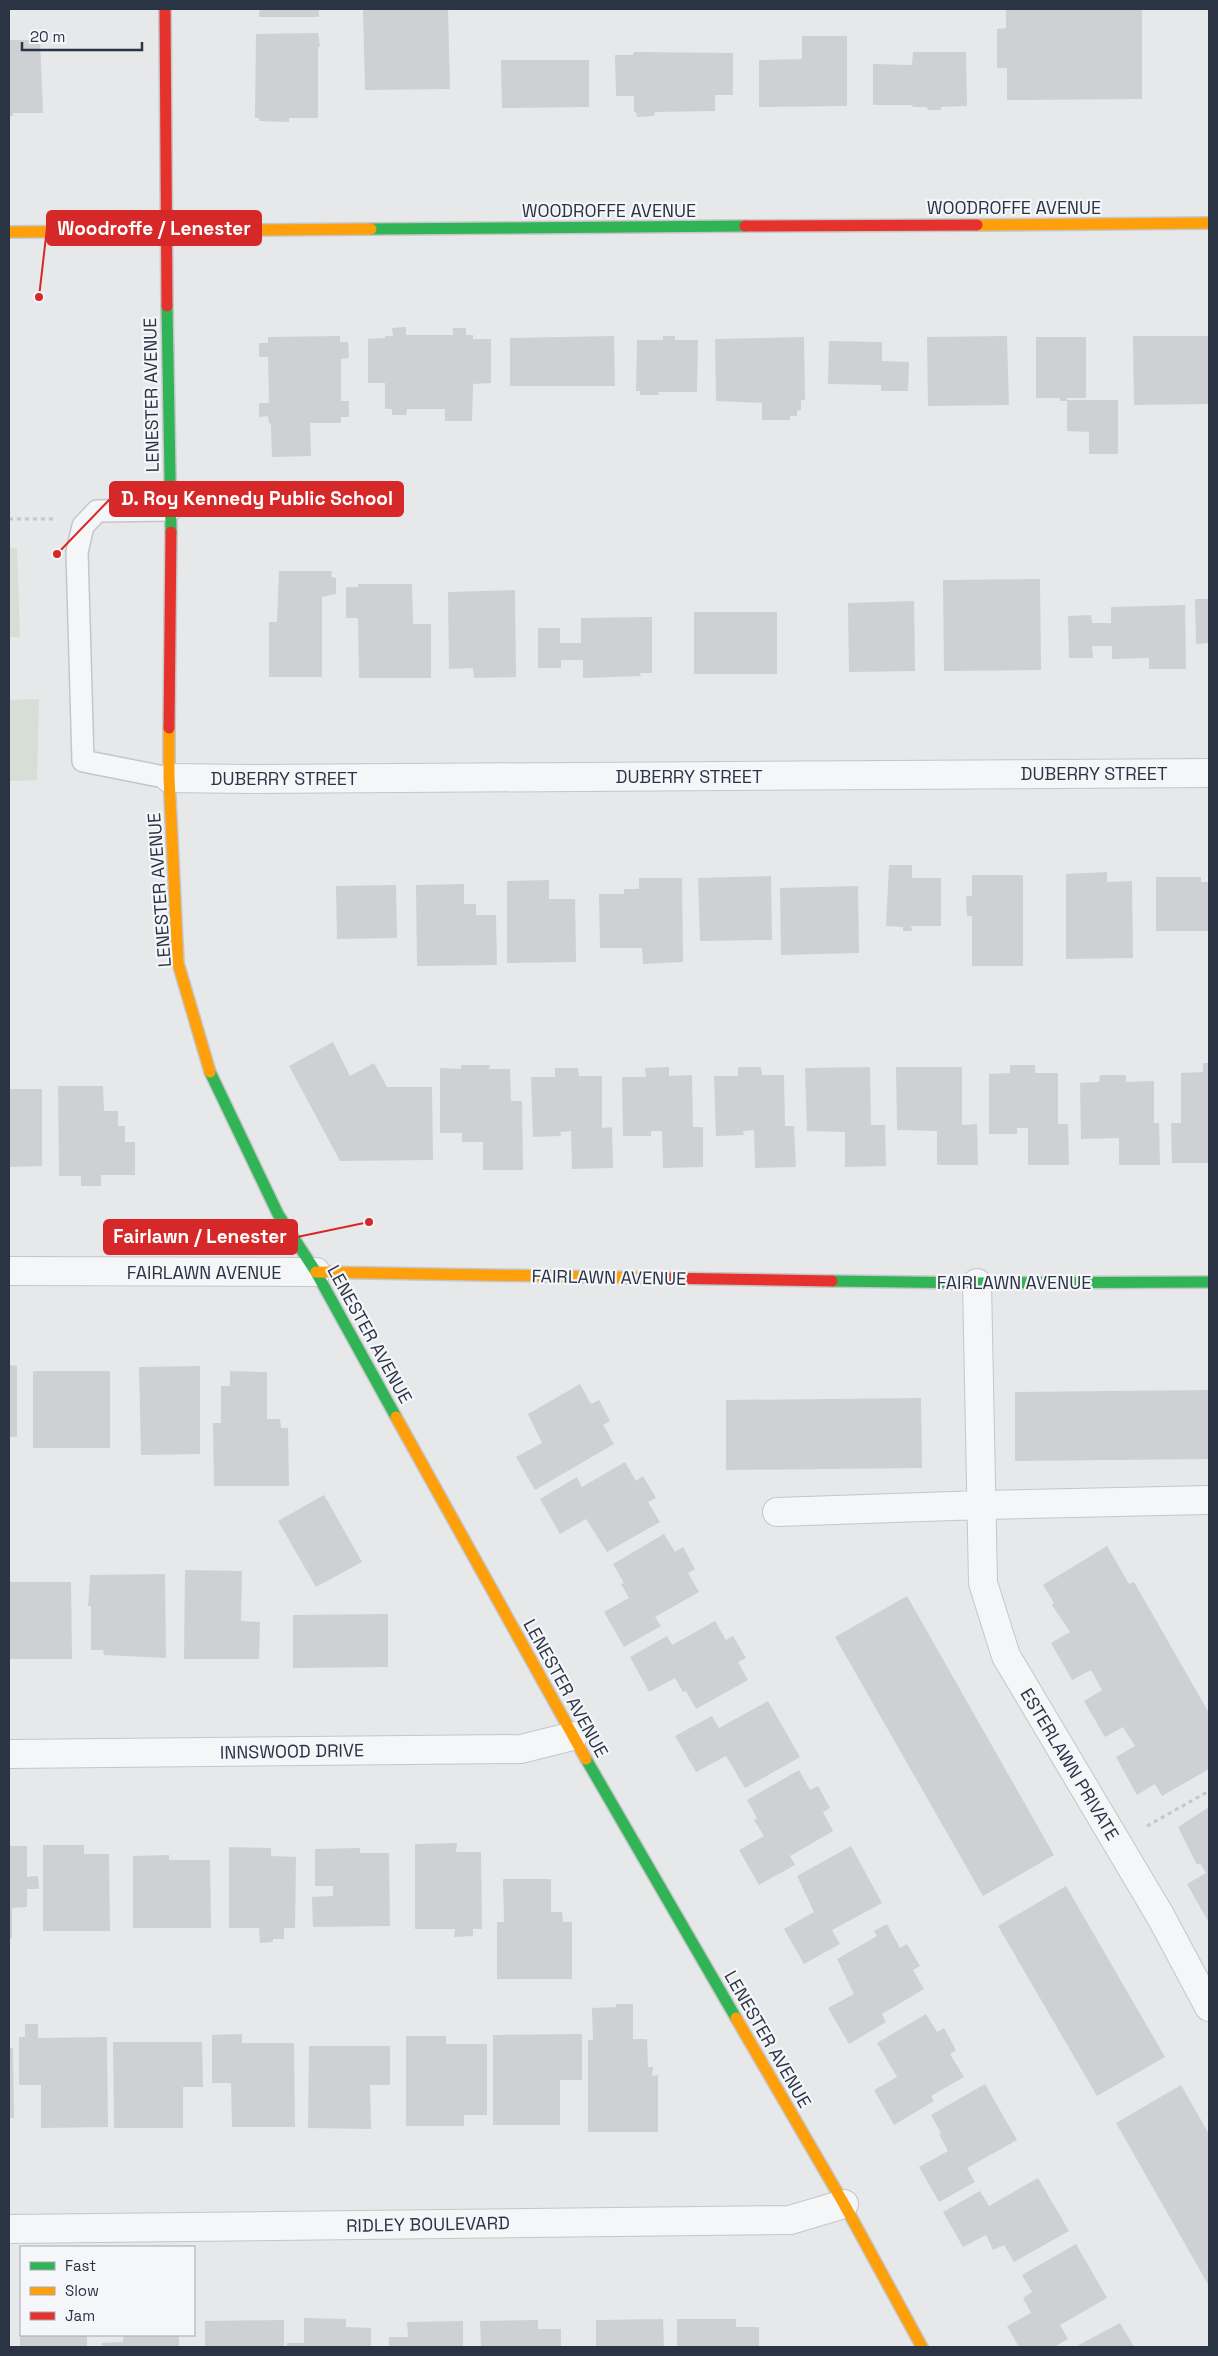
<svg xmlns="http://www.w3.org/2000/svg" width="1218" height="2356" font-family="'Space Grotesk',sans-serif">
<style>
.green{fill:#d6ded6}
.building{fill:#ced0d3}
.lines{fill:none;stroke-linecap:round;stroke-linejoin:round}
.lane-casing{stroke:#c4c6c8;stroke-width:24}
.street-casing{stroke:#c4c6c8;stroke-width:30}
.fast-casing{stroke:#c4c6c8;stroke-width:14}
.slow-casing{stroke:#c4c6c8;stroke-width:14}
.jam-casing{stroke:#c4c6c8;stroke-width:14}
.path{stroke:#c5c6ca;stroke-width:3;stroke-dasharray:4 4;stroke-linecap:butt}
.lane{stroke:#f5f6f7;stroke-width:21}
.street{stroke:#f5f6f7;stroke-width:28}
.fast{stroke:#30b455;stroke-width:11}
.slow{stroke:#ff9f0a;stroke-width:11}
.jam{stroke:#e5322d;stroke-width:11}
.labels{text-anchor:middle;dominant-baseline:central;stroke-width:4.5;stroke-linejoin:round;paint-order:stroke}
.street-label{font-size:18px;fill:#2b3445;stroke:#f4f6f9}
.leader{fill:none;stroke:#d62828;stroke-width:2}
.callout-dot{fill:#d62828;stroke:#f4f6f9;stroke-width:2}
.callout{fill:#d62828;stroke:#d62828;stroke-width:2}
.callout-label{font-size:19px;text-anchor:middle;font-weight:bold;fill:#fff}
</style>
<rect width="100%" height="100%" fill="#e6e8ea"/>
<path class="green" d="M9 548H17L20 637H9Z
M39 699 37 780 9 781V700Z"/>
<path class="building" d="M260 9H319V17H259Z
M363 9H448L450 89 365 90Z
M1006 9H1142V99L1007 100V68H997V29L1006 28Z
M318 33 320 47H318V118H289V122L259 121V118H255L256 34Z
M802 36H847V106L759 107V60L802 59Z
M9 40H40L43 113H13V116H9Z
M634 52 733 53V95H715V111L655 112 654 116 637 117 636 112H634V96H616L615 55H633Z
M913 52H966L967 106 941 107V110H928L927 107H912L913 105H873V64L912 65Z
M501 60H589V107L502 108Z
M406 327V335H453V328H466V335H473V339H491V383L473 384 472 421H445V409H407L406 415H392V409H385V383H368V339L385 338V336H393L392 328Z
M340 336V342H348L349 358 341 359V401H349V417H341V423H310L311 456 272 457 271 424 269 423 268 416 259 417V403H269L268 357H259V343H268V337Z
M614 336 615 386H510V338Z
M663 336H675V340H698L697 392H658L659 395H640V391H636L637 340H663Z
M1007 336 1009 405 928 406 927 337Z
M1133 336H1209V404L1134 405Z
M804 337 805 400H801V410L797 411V416H790V420H762V403L716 401 715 339Z
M1036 337H1086V398H1067V400H1118V454H1089V432L1067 431V401H1060V398H1036Z
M829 341 882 342V361L909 362 908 391H881V385L828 384Z
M279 571H332L331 577 336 578V594L322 597V677H269V622H277Z
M1040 579 1041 670 944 671 943 580Z
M358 584H412L413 624H431V678H359L358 618H346V587H358Z
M515 590 516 677 474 678 473 668 449 669 448 592Z
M1195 599H1209V643L1196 644Z
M914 601 915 671 849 672 848 603Z
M1185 605 1186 669H1149V658L1112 659V646H1092L1093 658H1069L1068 616 1091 615 1092 623H1111V607Z
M694 612H777V674H694Z
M652 617V673H640L641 676 583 678V660H561V668H538V628H560V643H581V618Z
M889 865H912V878H941V926H911L912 931H903V927L886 926Z
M1107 872V882L1132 881 1133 958 1066 959V874Z
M972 875H1023V966H972V916H967L966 896H972Z
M771 876 772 940 700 941 698 878Z
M1156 877H1201V882H1209V931H1156Z
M639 878H682L683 962 643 964 642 948H600L599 894H624V889H639Z
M549 880V899H575L576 962 507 963V881Z
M464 884V904H476V915H496L497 965 417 966 416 885Z
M396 885 397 938 337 939 336 886Z
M858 886 859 953 781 955 780 888Z
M333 1042 350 1076 374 1063 387 1087H432L433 1160 340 1161 289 1066Z
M1203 1063H1209V1163H1172L1171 1123H1181V1073L1203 1072Z
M461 1065H490L489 1069H510L511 1101H522L523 1170H483V1142H462V1133H440V1068L461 1069Z
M1010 1065H1035V1073H1058V1124H1068L1069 1165H1028V1128H1017V1134H989V1074L1010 1073Z
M669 1067V1076L692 1075 693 1127H703V1167L663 1168 662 1131H651V1136H623L622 1077H646L645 1068Z
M738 1067H761L762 1075H784L785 1126H794L796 1167 755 1168 754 1130 743 1131 744 1135 716 1136 714 1076H738Z
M870 1067 871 1125H885L886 1166 845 1167V1132L807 1131 805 1068Z
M896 1067H962V1125L977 1124 978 1165H937V1131L897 1130Z
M555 1068H578L579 1076H602V1128L612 1127 613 1168 572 1169 571 1131 560 1132 561 1136 533 1137 531 1077H555Z
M1100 1075H1126V1082L1154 1081V1123H1159L1160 1165H1119V1138L1081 1139 1080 1083 1099 1082Z
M58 1086H103L104 1111H118V1126H125V1142H135V1175H101V1186H81V1176H59Z
M9 1089H42V1166L9 1167Z
M9 1365 17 1366V1437H9Z
M200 1366V1454L141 1455 139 1367Z
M33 1371H110V1448H33Z
M230 1371 267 1372V1419H280L281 1428H288L289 1486H214L213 1423H221V1386H230Z
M580 1384 591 1404 599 1400 610 1421 603 1425 614 1444 535 1490 516 1457 542 1443 528 1414Z
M1209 1390V1459L1015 1461V1392Z
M921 1398 922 1468 726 1470V1400Z
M625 1462 636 1481 643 1476 656 1498 648 1502 660 1522 607 1552 586 1519 560 1534 540 1499 577 1477 582 1487Z
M324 1495 362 1562 316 1587 278 1521Z
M664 1534 675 1552 683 1547 695 1569 688 1573 699 1592 655 1617 661 1626 624 1647 604 1612 629 1598 621 1584 624 1583 613 1564Z
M1107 1546 1129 1584 1134 1582 1209 1713V1769L1162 1796 1155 1784 1137 1795 1116 1757 1135 1746 1123 1727 1105 1737 1084 1701 1102 1690 1091 1670 1072 1680 1051 1643 1070 1632 1052 1605 1054 1603 1043 1585Z
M185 1570 242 1571 241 1621 260 1622 259 1659H184Z
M165 1574 166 1658 104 1655 103 1650H91V1606H88L90 1575Z
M9 1582H71L72 1659H9Z
M907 1596 1054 1855 983 1896 835 1637Z
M388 1614V1667L293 1668V1615Z
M715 1621 726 1640 733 1636 746 1658 738 1662 748 1680 696 1709 686 1691 683 1692 675 1678 649 1692 630 1657 667 1636 672 1645Z
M768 1701 800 1757 745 1788 726 1756 696 1772 675 1736 712 1716 719 1728Z
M799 1770 810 1790 818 1786 830 1808 823 1812 833 1831 790 1856 795 1865 759 1885 739 1850 764 1836 754 1820 757 1818 747 1800Z
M1209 1807V1920L1208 1921 1187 1884 1206 1873 1200 1863 1197 1865 1178 1827Z
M457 1843 456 1852H481L482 1929H473V1936L454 1937 455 1929H415V1844Z
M43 1845H84V1854H109L110 1931H43Z
M9 1846H27V1877L38 1876 39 1889H27V1907L12 1908V1938H9Z
M851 1846 882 1903 832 1930 840 1944 804 1964 784 1929 814 1912 797 1876Z
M229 1847 271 1848V1856L296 1857 295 1928H284V1939H273V1942L260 1943 259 1928H229Z
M360 1848V1853H389L390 1926 313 1927 312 1897 333 1896V1886H315V1849Z
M169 1855V1860H210L211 1928H133V1856Z
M503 1879H551V1912H562L563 1922H572V1979H497V1922H504Z
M1066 1886 1165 2057 1097 2096 998 1926Z
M887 1924 900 1948 907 1944 920 1966 913 1970 924 1989 882 2014 886 2022 849 2044 828 2008 854 1994 837 1959 877 1936 874 1931Z
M616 2004H633V2039H647L648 2067H653L652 2076 658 2075V2132H588V2040H593L592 2008 616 2007Z
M926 2014 937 2032 944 2028 956 2050 950 2054 964 2077 931 2096 934 2101 894 2125 874 2090 897 2077 877 2043Z
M25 2024H38V2038L107 2037 108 2127 41 2128V2085H19V2037H25Z
M242 2034V2043H294L295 2127H232L231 2083H212V2035Z
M582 2034V2080H560V2125H493V2035Z
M406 2036H446V2044H487V2115H464V2126H406Z
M113 2042H202L203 2087H183V2128H114Z
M309 2046H390V2085H370L371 2129 308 2128Z
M9 2048H13L14 2118H9Z
M985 2084 1017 2140 967 2168 975 2182 939 2202 919 2167 948 2151 939 2134 941 2133 931 2115Z
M1181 2085 1209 2134V2286L1116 2123Z
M1038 2178 1069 2231 1014 2262 1004 2245 993 2250 986 2235 963 2247 943 2212 980 2191 989 2206Z
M1076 2244 1107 2298 1060 2325 1068 2339 1054 2347H1019L1007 2326 1031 2313 1023 2298 1032 2292 1022 2275Z
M304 2318 346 2319V2327L371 2328V2347H287V2343H304Z
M663 2319 664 2347H596V2320Z
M677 2319H736V2327H759V2347H677Z
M284 2320V2347H205V2321Z
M538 2320V2329H561V2347H481L480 2321Z
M463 2321V2347H389V2337H408L407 2322Z
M1120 2323 1134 2347H1075Z
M20 2335H87V2347H20Z
M124 2335H179V2347H102V2343L123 2342Z"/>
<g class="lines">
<defs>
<path id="lane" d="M169 778 83 761 77 552 83 526 97 511 171 510"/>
<path id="street" d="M169 778 250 779 1209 773
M9 1271 316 1272
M977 1283 983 1583 1006 1656 1161 1917 1209 2007
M777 1512 982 1505 1209 1500
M9 1754 521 1749 573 1736
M9 2229 790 2220 844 2204"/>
<path id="fast" d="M371 229 745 226
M167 306 171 532
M210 1072 278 1214 316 1272 396 1417
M832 1281 977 1283 1209 1282
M586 1759 736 2018"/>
<path id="slow" d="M977 225 1209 223
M9 232 371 229
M169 728V778L178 963 210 1072
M316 1272 658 1278
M396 1417 586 1759
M736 2018 844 2204 922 2347"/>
<path id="jam" d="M165 9 167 306
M745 226 977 225
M169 728 171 532
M658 1278 832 1281"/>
</defs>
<use href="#lane" class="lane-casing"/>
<use href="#street" class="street-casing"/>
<use href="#fast" class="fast-casing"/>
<use href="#slow" class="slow-casing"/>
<use href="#jam" class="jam-casing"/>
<path class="path" d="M9 519H53
M1147 1826 1209 1791"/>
<use href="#lane" class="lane"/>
<use href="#street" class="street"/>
<use href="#fast" class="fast"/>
<use href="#slow" class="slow"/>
<use href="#jam" class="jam"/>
</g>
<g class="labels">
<g class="street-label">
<text x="1014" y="207">WOODROFFE AVENUE</text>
<text x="609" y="210">WOODROFFE AVENUE</text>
<text transform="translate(151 395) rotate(-91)">LENESTER AVENUE</text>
<text x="1094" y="773">DUBERRY STREET</text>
<text x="689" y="776">DUBERRY STREET</text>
<text x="284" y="778">DUBERRY STREET</text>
<text transform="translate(159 890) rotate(-94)">LENESTER AVENUE</text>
<text x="204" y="1272">FAIRLAWN AVENUE</text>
<text transform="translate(609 1277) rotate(1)">FAIRLAWN AVENUE</text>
<text x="1014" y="1282">FAIRLAWN AVENUE</text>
<text transform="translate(370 1334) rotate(61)">LENESTER AVENUE</text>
<text transform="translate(566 1688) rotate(61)">LENESTER AVENUE</text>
<text transform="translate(292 1751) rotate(-1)">INNSWOOD DRIVE</text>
<text transform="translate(1070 1764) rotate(59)">ESTERLAWN PRIVATE</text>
<text transform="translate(768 2039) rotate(60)">LENESTER AVENUE</text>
<text transform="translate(428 2224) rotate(-1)">RIDLEY BOULEVARD</text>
</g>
</g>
<path class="leader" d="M39 297L47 228M57 554L110 499M369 1222L297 1237"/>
<g class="callout-dot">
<circle cx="39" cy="297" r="5"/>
<circle cx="57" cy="554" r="5"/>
<circle cx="369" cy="1222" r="5"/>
</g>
<g class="callout">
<rect x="47" y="211" width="214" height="34" rx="5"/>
<rect x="110" y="482" width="293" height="34" rx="5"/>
<rect x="104" y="1220" width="193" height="34" rx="5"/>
</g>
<g class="callout-label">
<text x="154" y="235">Woodroffe / Lenester</text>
<text x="257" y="505">D. Roy Kennedy Public School</text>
<text x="200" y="1243">Fairlawn / Lenester</text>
</g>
<rect width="1218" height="2356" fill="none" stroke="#2b3445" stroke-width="20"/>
<rect x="20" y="2246" width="175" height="90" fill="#f4f6f9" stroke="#a4a8b1"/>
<rect x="30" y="2262" width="25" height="8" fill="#30b455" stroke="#a4a8b1"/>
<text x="65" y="2271" font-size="15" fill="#2b3445">Fast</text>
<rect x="30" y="2287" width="25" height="8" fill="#ff9f0a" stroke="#a4a8b1"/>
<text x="65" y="2296" font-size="15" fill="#2b3445">Slow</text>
<rect x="30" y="2312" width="25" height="8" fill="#e5322d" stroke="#a4a8b1"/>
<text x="65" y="2321" font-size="15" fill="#2b3445">Jam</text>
<path d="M22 42v8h120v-8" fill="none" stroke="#2b3445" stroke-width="2.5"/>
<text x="30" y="42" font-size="15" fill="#2b3445" stroke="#f4f6f9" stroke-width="4" paint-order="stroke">20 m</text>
</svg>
